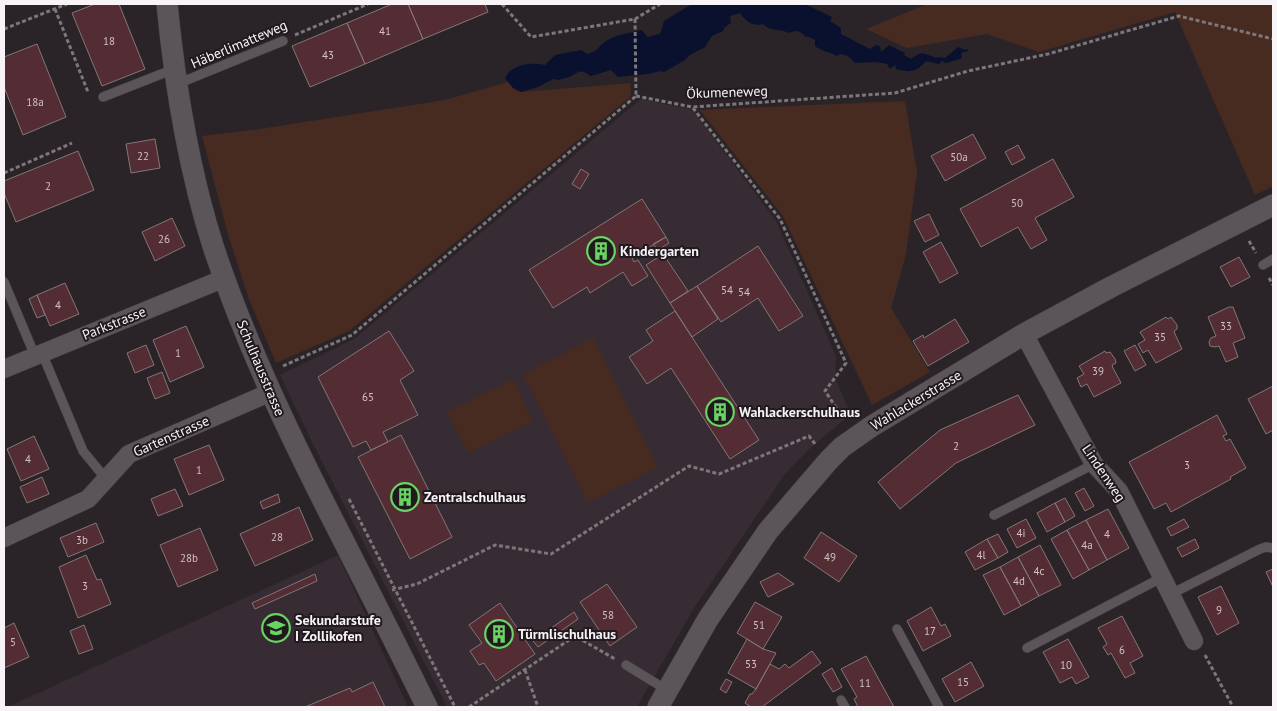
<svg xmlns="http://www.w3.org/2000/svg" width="1277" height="711" font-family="'PT Sans',sans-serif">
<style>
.built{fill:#372b34}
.green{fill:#482b20}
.water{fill:#0a112e}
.building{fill:#542c33;stroke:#817778}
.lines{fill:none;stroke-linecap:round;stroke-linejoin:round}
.service-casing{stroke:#454043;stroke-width:10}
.minor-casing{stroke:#454043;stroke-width:19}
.tertiary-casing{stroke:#454043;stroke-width:22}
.path{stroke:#7c777a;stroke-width:3;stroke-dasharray:4 2.5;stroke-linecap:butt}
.service{stroke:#5b5459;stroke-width:9}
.minor{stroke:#5b5459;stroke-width:18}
.tertiary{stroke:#5b5459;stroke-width:21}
.labels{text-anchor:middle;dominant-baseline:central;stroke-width:4;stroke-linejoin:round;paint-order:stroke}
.number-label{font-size:11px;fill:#cfc1c5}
.street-label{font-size:14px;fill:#f8f3f6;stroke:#201a1f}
.poi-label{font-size:14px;font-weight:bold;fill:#f8f3f6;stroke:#201a1f;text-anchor:start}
</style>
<rect width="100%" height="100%" fill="#2a2428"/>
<path class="built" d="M641 99 693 110 776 221 836 356 835 378 851 414 808 450 785 474 694 608 637 707H447L312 442 280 375 354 339Z
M338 555 408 707H8L23 700Z"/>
<path class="green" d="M927 4H1273V186L1255 195 1175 12 1039 52 987 34 907 48 866 29Z
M508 82 513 88 521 92 630 83 631 96 349 331 276 363 249 299 229 238 202 136 260 129 445 100Z
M905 101 917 173 906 254 891 308 930 372 872 405 783 216 700 110Z
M593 338 658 467 588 502 523 374Z
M513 379 533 421 468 453 447 412Z"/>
<path class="water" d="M692 4H805L832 17 830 21 841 28V34L870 49 876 45 880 46 881 52 889 45 905 53 904 55 911 59C922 50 925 54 936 58L939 57 945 58 958 47 965 50 968 49V51L961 53 962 57 960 59 946 63 942 61 939 64 926 61C916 72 911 73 896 69L895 65 890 69 887 64 876 62 855 63 848 56 840 54 837 56C830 52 821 51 815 46V40L809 37H806C800 31 797 29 789 33 779 28 770 32 763 24 753 27 745 21 740 13L730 16 731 23 725 27 723 31 712 36 705 47 690 55 685 60 664 72 661 71 648 74 618 77 611 70 591 76C577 66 578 75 566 78 563 79 560 79 558 80L553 79 538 87 521 92 513 88 505 78C511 64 532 62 545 65L555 55 581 50 587 54C597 52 599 46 606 41 616 34 631 33 642 30L647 37 660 34 664 21Z"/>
<path class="building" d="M95 4H119L145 69 102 86 72 13Z
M392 4H408L423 39 365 64 347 23Z
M408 4H485L488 12 423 39Z
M347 23 365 64 310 87 292 46Z
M37 44 66 117 23 135 4 87V57Z
M973 134 986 158 945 181 931 156Z
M155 139 160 168 131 173 126 144Z
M1018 145 1025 158 1012 165 1005 152Z
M78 151 94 190 16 222 4 193V181Z
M1053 159 1074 197 1035 218 1047 240 1031 249 1018 227 981 247 960 209Z
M581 169 589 174 580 189 572 184Z
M642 199 666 237 632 258 634 262 638 260 648 276 632 286 623 272 590 293 587 287 553 308 529 270Z
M929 214 939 235 925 242 914 221Z
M172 218 185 246 155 261 142 232Z
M666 237 669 243 658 250 653 244Z
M941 242 958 273 940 283 923 252Z
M758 246 803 316 779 331 758 298 721 322 697 286Z
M663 254 688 291 670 303 646 265Z
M1239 257 1250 277 1231 287 1220 267Z
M65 283 79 314 50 326 37 295Z
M697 286 718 319 692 337 670 303Z
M37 295 45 315 37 318 29 299Z
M1229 307H1233L1245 338 1233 343 1238 357 1226 362 1219 346 1215 347 1210 346 1209 342 1211 338 1216 336 1208 317Z
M675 311 759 440 730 459 671 368 647 384 629 357 653 341 646 330Z
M1166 317 1168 319 1171 317 1177 325V329L1174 331 1175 334 1182 349 1156 363 1148 350 1143 353 1138 344 1145 340 1140 332Z
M955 319 969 342 928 366 913 341 923 335 924 338Z
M186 326 204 367 170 382 153 340Z
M389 331 414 371 400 380 418 415 383 432 388 442 371 450 366 441 353 447 318 377Z
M146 345 154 365 135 373 127 353Z
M1135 345 1146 365 1135 371 1124 351Z
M1105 351 1106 353 1110 352 1115 359 1116 363 1112 365 1113 368 1121 383 1094 397 1087 384 1081 387 1077 378 1084 374 1079 366Z
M162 372 170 393 155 399 147 378Z
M1273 386V430L1266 434 1248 399Z
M1018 395 1035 425 956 463 900 509 878 482 940 430Z
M1217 415 1227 434 1223 436 1226 441 1230 439 1246 468 1230 477 1231 479 1171 512 1166 503 1154 509 1129 462Z
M401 435 452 537 410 559 358 457Z
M34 436 49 469 21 481 7 449Z
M209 445 224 480 189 495 174 459Z
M42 477 49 494 27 503 20 487Z
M1084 488 1094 506 1085 511 1075 493Z
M175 489 183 506 158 516 151 499Z
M278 494 280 502 263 509 260 502Z
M1065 498 1075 516 1065 522 1055 503Z
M1055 503 1065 522 1047 532 1037 513Z
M299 507 313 540 255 566 240 534Z
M1108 509 1129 548 1107 560 1086 520Z
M1026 519 1036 538 1017 548 1007 529Z
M1184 519 1189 527 1171 536 1167 528Z
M1086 520 1107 560 1089 570 1067 530Z
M96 523 104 542 68 557 60 538Z
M200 528 218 570 178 587 160 545Z
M1067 530 1089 570 1073 579 1051 539Z
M821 532 857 556 839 582 804 558Z
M998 534 1008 552 998 558 987 539Z
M987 539 998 558 975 570 965 552Z
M1195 539 1199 548 1182 557 1177 548Z
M1040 545 1061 585 1039 596 1018 557Z
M86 555 97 580 101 579 111 604 78 618 59 567Z
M1018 557 1039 596 1021 606 1000 567Z
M1000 567 1021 606 1004 615 983 575Z
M1273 569V587L1266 572Z
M778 573 794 584 768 597 760 582Z
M315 574 317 581 255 609 252 603Z
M607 584 637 627 610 646 580 602Z
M1221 586 1239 623 1217 635 1198 597Z
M755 602 782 617 763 649 737 633Z
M500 603 535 654 496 681 484 663 479 665 470 651 482 643 469 625Z
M931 607 941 626 945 624 951 636 923 651 907 621Z
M574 612 578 619 538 647 533 641Z
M1122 616 1143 656 1130 663 1135 673 1125 678 1111 653 1108 655 1103 647 1107 644 1098 628Z
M14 623 29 657 4 668V628Z
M84 625 93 649 79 654 70 631Z
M747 639 763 649 776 653 756 689 728 673Z
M1068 639 1089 677 1076 684 1072 677 1060 683 1043 652Z
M812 651 821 663 762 707H751L745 703 750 694H752L756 689 770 664 779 669 785 664 789 668Z
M866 656 894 707H858L854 699 857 697 841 669Z
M971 662 984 686 955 702 942 679Z
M832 668 842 687 833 692 822 674Z
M726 679 732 682 726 693 720 689Z
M373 682 385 707H305L350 688 352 692Z"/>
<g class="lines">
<defs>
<path id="service" d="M177 84 283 41
M103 97 174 69
M1263 265 1273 259
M4 282 35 356
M42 353 83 451 106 479
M994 515 1094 464
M1171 594 1260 549 1266 547 1273 548
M897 629 939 707
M1027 648 1163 577
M626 665 667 690
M841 700 845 707"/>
<path id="minor" d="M1024 334 1094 464 1119 491 1194 641
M4 369 225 278
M4 538 88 499 129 454 271 392"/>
<path id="tertiary" d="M167 4C175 86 188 167 213 246 245 342 289 434 335 524 366 585 397 646 427 707
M658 707 708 619 768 531 829 460 842 447 872 426 1024 334 1111 287 1273 205"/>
</defs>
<use href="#service" class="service-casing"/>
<use href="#minor" class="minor-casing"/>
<use href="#tertiary" class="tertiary-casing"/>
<path class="path" d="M502 4 531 37 635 19 660 4
M55 9 88 92
M635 19 636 96
M4 29 67 4
M295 35 368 4
M636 96 692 107 895 93 968 71 1048 54 1179 16 1273 39
M693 108 780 219 846 363 825 391 844 419
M4 173 72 143
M1249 241 1256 253
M1269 278 1273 285
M283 366 352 335 636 96
M349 499 455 707
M392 590 417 584 495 545 551 554 689 466 719 474 809 436 815 444
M1205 655 1233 707
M525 670 538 707
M469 707 575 636 615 659"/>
<use href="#service" class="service"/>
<use href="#minor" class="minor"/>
<use href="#tertiary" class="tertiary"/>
</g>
<defs>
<symbol id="building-ring" viewBox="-11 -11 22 22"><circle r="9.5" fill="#201a1f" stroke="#6ad364" stroke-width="1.5"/><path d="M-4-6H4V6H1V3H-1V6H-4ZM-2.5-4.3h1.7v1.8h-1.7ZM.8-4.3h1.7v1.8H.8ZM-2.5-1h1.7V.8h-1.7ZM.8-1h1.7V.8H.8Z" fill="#6ad364"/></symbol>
<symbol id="school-ring" viewBox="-11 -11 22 22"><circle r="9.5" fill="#201a1f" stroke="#6ad364" stroke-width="1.5"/><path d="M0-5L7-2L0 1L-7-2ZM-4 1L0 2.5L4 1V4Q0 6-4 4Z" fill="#6ad364"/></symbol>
</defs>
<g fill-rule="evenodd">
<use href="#building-ring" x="585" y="235" width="32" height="32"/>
<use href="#building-ring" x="704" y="396" width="32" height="32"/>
<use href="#building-ring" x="389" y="481" width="32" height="32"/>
<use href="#school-ring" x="260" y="612" width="32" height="32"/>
<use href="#building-ring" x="483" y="618" width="32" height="32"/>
</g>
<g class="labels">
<g class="number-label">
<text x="385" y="31">41</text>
<text x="109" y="41">18</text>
<text x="328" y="55">43</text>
<text x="35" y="102">18a</text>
<text x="143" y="156">22</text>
<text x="959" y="157">50a</text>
<text x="48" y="186">2</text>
<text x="1017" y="203">50</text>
<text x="164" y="239">26</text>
<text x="727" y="290">54</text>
<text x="744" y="292">54</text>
<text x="58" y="305">4</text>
<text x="1226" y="326">33</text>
<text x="1160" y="337">35</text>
<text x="178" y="353">1</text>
<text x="1098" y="371">39</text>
<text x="368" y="397">65</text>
<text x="956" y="446">2</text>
<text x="28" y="459">4</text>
<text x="1187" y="465">3</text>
<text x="199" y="470">1</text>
<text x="1021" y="533">4i</text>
<text x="1107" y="534">4</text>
<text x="277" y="537">28</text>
<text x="82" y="540">3b</text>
<text x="1087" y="545">4a</text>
<text x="981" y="555">4l</text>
<text x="830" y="557">49</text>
<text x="189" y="558">28b</text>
<text x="1039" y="571">4c</text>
<text x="1019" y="581">4d</text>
<text x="85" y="586">3</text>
<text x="1219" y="610">9</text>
<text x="608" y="615">58</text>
<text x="759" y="625">51</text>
<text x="930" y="631">17</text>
<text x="13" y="642">5</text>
<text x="1122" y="650">6</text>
<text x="751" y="664">53</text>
<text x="1066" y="665">10</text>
<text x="963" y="682">15</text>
<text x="865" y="683">11</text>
</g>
<g class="street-label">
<text transform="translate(239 44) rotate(-23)">Häberlimatteweg</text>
<text transform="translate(727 92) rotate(-2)">Ökumeneweg</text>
<text transform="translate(114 323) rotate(-22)">Parkstrasse</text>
<text transform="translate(261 368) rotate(67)">Schulhausstrasse</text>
<text transform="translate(916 400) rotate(-31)">Wahlackerstrasse</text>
<text transform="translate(171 436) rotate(-24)">Gartenstrasse</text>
<text transform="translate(1104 473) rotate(56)">Lindenweg</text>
</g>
<g class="poi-label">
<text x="620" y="251">Kindergarten</text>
<text x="739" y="412">Wahlackerschulhaus</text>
<text x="424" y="497">Zentralschulhaus</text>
<text x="295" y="620">Sekundarstufe<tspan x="295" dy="16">I Zollikofen</tspan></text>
<text x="518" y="634">Türmlischulhaus</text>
</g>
</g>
<rect width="1277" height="711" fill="none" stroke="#f8f3f6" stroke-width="10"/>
</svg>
